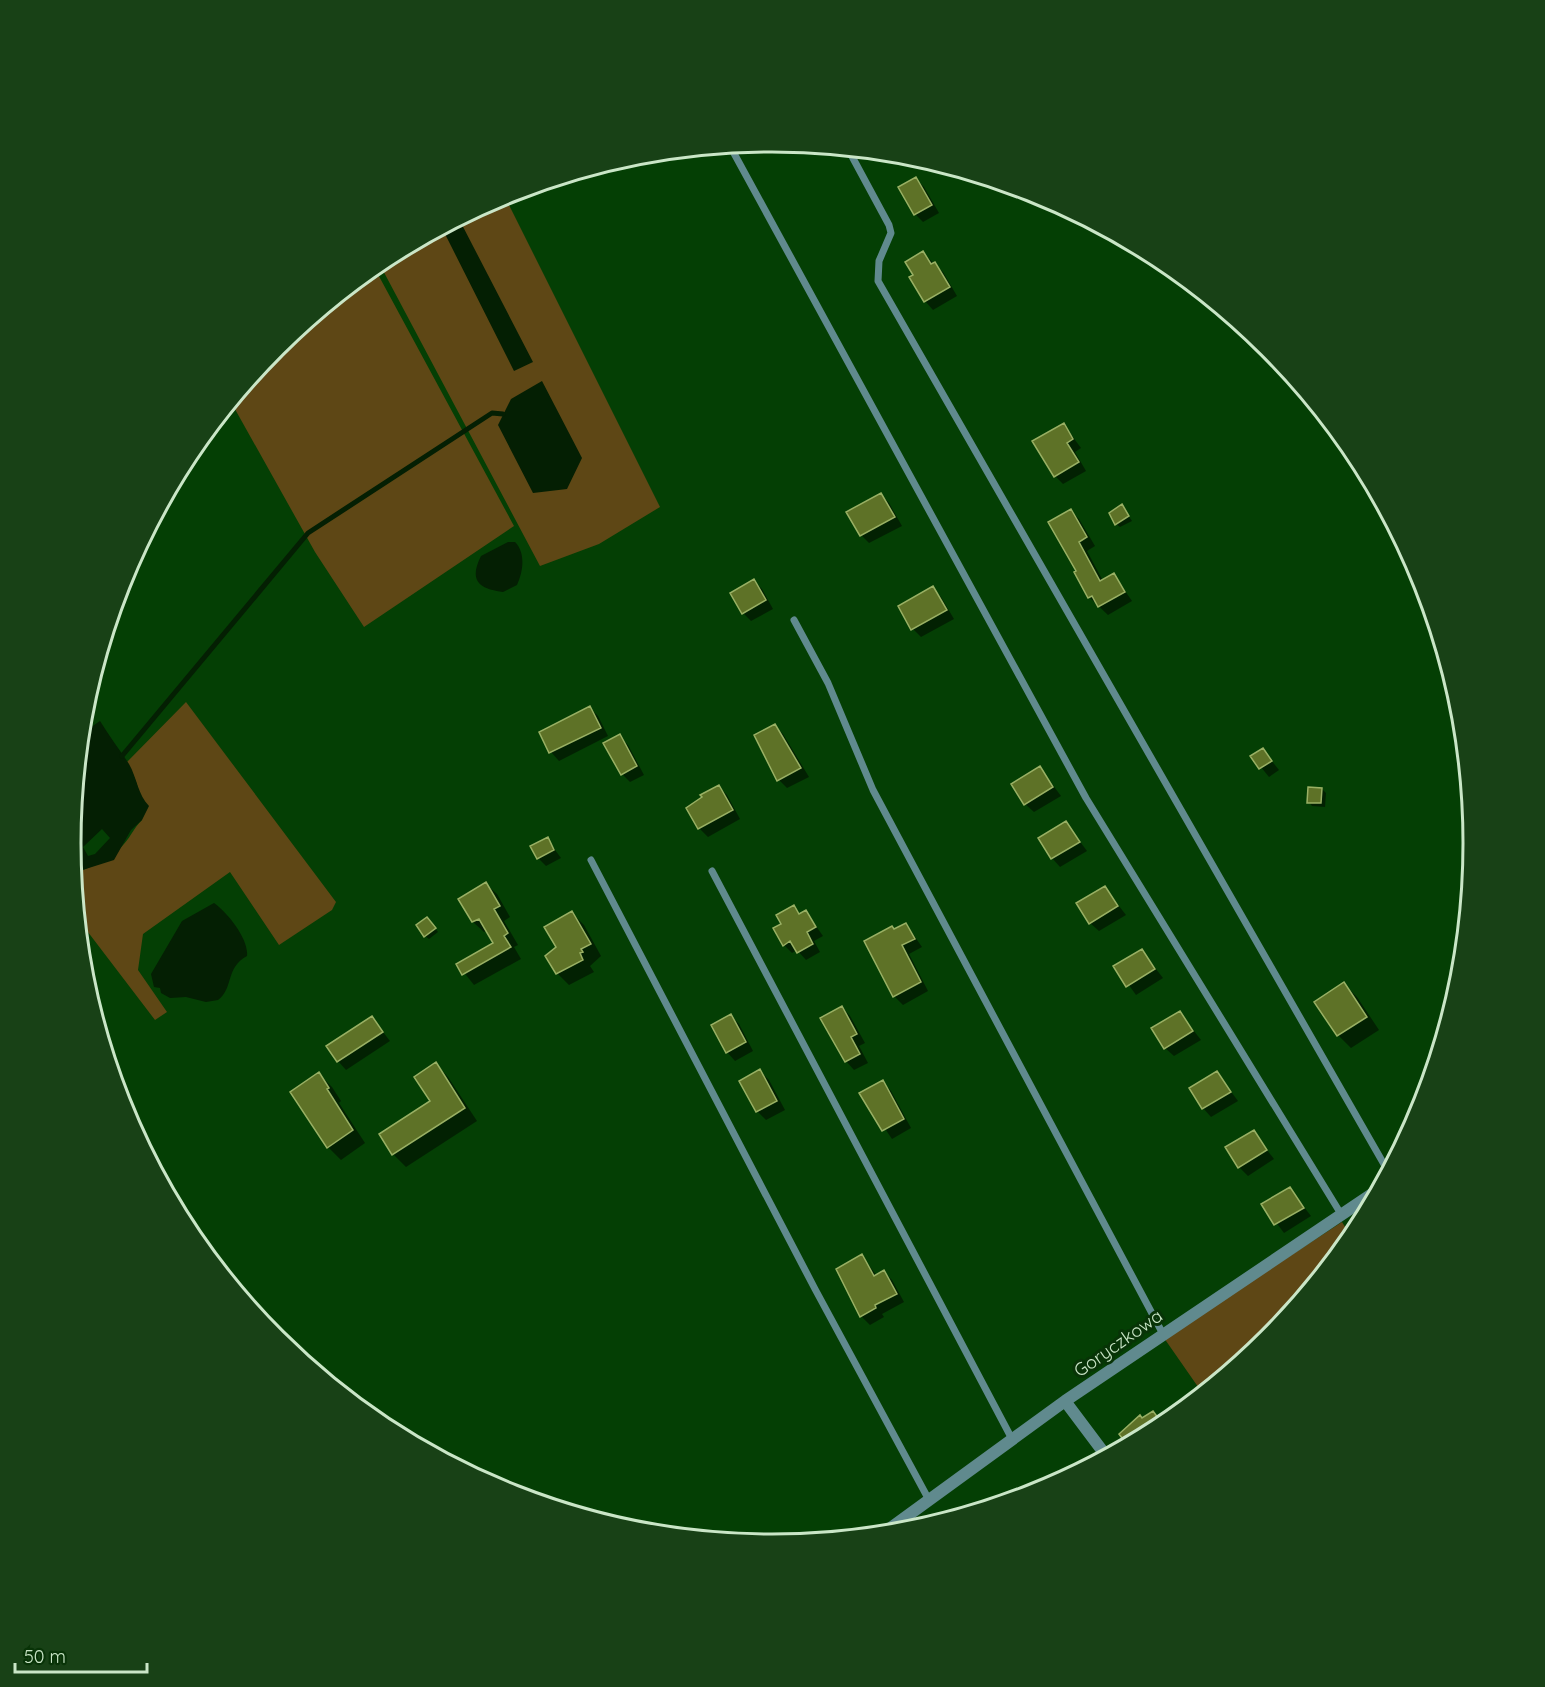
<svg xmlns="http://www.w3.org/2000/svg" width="1545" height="1687" font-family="Quicksand,sans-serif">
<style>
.green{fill:#5e4715}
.water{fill:#041f03;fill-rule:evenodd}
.shadow{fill:#0007}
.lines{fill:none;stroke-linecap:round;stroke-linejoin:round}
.stream{stroke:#041f03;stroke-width:5}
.building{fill:#5e7227;stroke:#99b064;stroke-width:1.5}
.lane{stroke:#608a8e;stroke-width:7}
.street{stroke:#608a8e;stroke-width:12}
.labels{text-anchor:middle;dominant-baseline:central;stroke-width:6;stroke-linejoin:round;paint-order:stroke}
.street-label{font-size:18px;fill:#cae6c7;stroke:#083307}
.rim{fill:none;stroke:#cae6c7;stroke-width:3}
</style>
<rect width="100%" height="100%" fill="#043f04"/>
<path class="green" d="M504 195 660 507 599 544 540 566 379 263Z
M374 267 514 526 364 627 315 552 231 402 276 347Z
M186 702 336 902 332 910 279 945 230 872 143 934 138 970 167 1012 155 1020 78 919 73 873C91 868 112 859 124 844 132 835 133 829 142 820 142 798 138 782 127 762Z
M1342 1222 1352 1238 1269 1340 1203 1394 1164 1338Z"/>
<path class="water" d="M459 219 533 362 514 371 442 228Z
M542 381 582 458 567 489 533 493 498 425 511 399Z
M508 542H515C526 553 523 572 517 585L503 592C478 589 469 580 481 556Z
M100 721C109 736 120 750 129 764 137 778 138 795 149 806L142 820 131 830 114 860 73 873 71 843 81 734ZM102 829 110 838 95 854 88 856 83 847Z
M214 903C227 912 249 939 247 956 225 968 234 988 218 1000L206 1002 186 997 170 998 161 993 160 988 154 987 151 974 182 921Z"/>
<path class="shadow" d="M880 152 901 154 889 161Z
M916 179 924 187 939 213 923 222 915 214Z
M923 253 943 272 957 296 933 310 925 301Z
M1064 425 1081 448 1075 452 1086 471 1063 484 1055 476Z
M881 494 889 503 902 526 869 543 861 535Z
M1122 506 1132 521 1120 527 1116 524Z
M1071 511 1079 519 1095 546 1087 551 1103 581 1114 575 1132 601 1108 615 1089 597 1078 571Z
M754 581 762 589 773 609 751 621 743 613Z
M933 588 941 597 954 619 921 637 913 629Z
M590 708 598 716 608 736 559 761 551 752Z
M775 726 783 734 809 777 787 788 779 780Z
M619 736 628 745 644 775 630 782 622 774Z
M1263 750 1279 770 1269 777 1252 756Z
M1040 768 1061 796 1034 812 1025 804Z
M719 787 727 795 740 819 708 837 699 828Z
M1322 789 1326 793 1325 807 1312 806 1309 802Z
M1066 823 1087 851 1060 867 1052 858Z
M547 839 561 858 546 866 538 858Z
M486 884 497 894 510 917 504 921 518 945 514 947 521 959 474 985 458 965 495 943 487 931 484 932 473 922 460 899Z
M1105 888 1126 915 1099 931 1090 923Z
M793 907 801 915 806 912 823 936 814 941 820 952 806 960 797 950 792 953 784 945 783 924Z
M572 913 584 925 601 956 590 966 594 972 569 985 557 973V947Z
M431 922 438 932 429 939 425 936Z
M906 924 922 947 909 954 928 991 903 1005 894 996 866 942Z
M1142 951 1163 978 1136 995 1116 967Z
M1344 984 1357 997 1379 1030 1351 1048 1338 1035 1316 1002Z
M842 1007 850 1016 865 1043 859 1046 868 1063 854 1070 846 1061Z
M1180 1013 1201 1040 1174 1056 1165 1048Z
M731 1016 739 1024 753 1051 735 1061 727 1052Z
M372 1018 390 1041 346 1070 338 1061Z
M436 1064 448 1077 477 1121 406 1167 393 1154 432 1102Z
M760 1071 769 1080 785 1110 766 1120 757 1111 741 1081Z
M1217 1073 1238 1101 1211 1117 1203 1108Z
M319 1074 332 1087 341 1101 339 1103 365 1143 341 1160 328 1147Z
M883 1082 891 1091 911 1128 892 1139 877 1117Z
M1253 1132 1274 1159 1248 1176 1239 1167Z
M1290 1189 1311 1216 1284 1233 1263 1205Z
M862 1256 877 1276 884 1272 892 1280 904 1302 882 1314 884 1317 870 1325 861 1316 838 1269Z"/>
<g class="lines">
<path class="stream" d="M122 756 308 533 492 413 503 414"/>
</g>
<path class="building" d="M916 177 932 205 914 215 898 187Z
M923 251 931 264 935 262 950 287 924 302 909 277 913 275 905 262Z
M1064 423 1073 439 1067 443 1079 462 1054 477 1032 441Z
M881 493 895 517 860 536 846 512Z
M1122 504 1129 516 1115 525 1109 513Z
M1071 509 1087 537 1079 542 1100 581 1114 573 1125 592 1098 607 1092 596 1088 598 1074 572 1076 571 1048 522Z
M754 579 766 600 742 614 730 593Z
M933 586 947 610 911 630 898 606Z
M590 706 601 728 549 753 539 732Z
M775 724 801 768 777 781 754 735Z
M620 734 637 766 621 775 603 743Z
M1263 748 1272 761 1259 769 1250 756Z
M1040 766 1053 787 1024 805 1011 784Z
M719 785 733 810 698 829 686 808 702 797 700 795Z
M1308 787 1322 788 1321 803H1307Z
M1066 821 1080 842 1051 859 1038 838Z
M548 837 554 850 537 859 530 846Z
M486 882 500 906 494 909 508 933 504 936 511 947 462 975 456 964 493 943 479 919 472 922 458 899Z
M1105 886 1118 906 1089 924 1076 903Z
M794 905 799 914 806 910 816 927 807 932 813 944 797 953 790 941 783 946 773 928 781 924 776 915Z
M572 911 591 944 581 949 583 952 580 953 583 960 556 974 545 956 556 947 544 927Z
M427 917 436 928 424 937 416 925Z
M906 923 915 939 902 945 921 982 893 997 864 941 892 926 894 929Z
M1142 949 1155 969 1126 987 1113 966Z
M1344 982 1367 1017 1337 1036 1314 1002Z
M842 1006 857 1034 851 1037 860 1054 845 1062 820 1018Z
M1180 1011 1193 1031 1164 1049 1151 1028Z
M731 1014 746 1042 726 1053 711 1025Z
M372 1016 383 1032 337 1062 326 1046Z
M436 1062 465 1108 392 1155 379 1134 430 1101 414 1077Z
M760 1069 777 1101 756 1112 739 1081Z
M1217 1071 1231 1092 1202 1109 1189 1088Z
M319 1072 329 1088 327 1089 353 1130 327 1148 290 1092Z
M883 1080 904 1119 882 1131 859 1093Z
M1254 1130 1267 1150 1238 1168 1225 1147Z
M1290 1187 1304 1208 1274 1225 1261 1204Z
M862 1254 874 1276 884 1270 897 1294 875 1305 876 1308 860 1317 836 1269Z
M1153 1411 1164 1426 1128 1446 1119 1434 1140 1415 1142 1418Z"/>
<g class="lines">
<path class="lane" d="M730 146 1086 798 1341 1214
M848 149 889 225 891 233 879 261 878 281 1389 1173
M794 620 828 683 873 790 1163 1334
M591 860 815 1289 929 1500
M712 871 1012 1439"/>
<path class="street" d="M1065 1401 1107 1457
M881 1535 1065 1401 1381 1188"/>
</g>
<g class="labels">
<g class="street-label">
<text transform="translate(1118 1343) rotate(-35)">Goryczkowa</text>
</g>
</g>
<path d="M0 0H1545V1687H0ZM81 843a691 691 0 1 1 1382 0a691 691 0 1 1-1382 0Z" fill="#184116" fill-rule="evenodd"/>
<path class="rim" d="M81 843a691 691 0 1 1 1382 0a691 691 0 1 1-1382 0Z"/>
<path d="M15 1663v9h132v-9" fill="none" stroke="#cae6c7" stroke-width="3"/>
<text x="24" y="1663" font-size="18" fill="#cae6c7" stroke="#083307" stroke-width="4.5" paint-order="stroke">50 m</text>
</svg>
